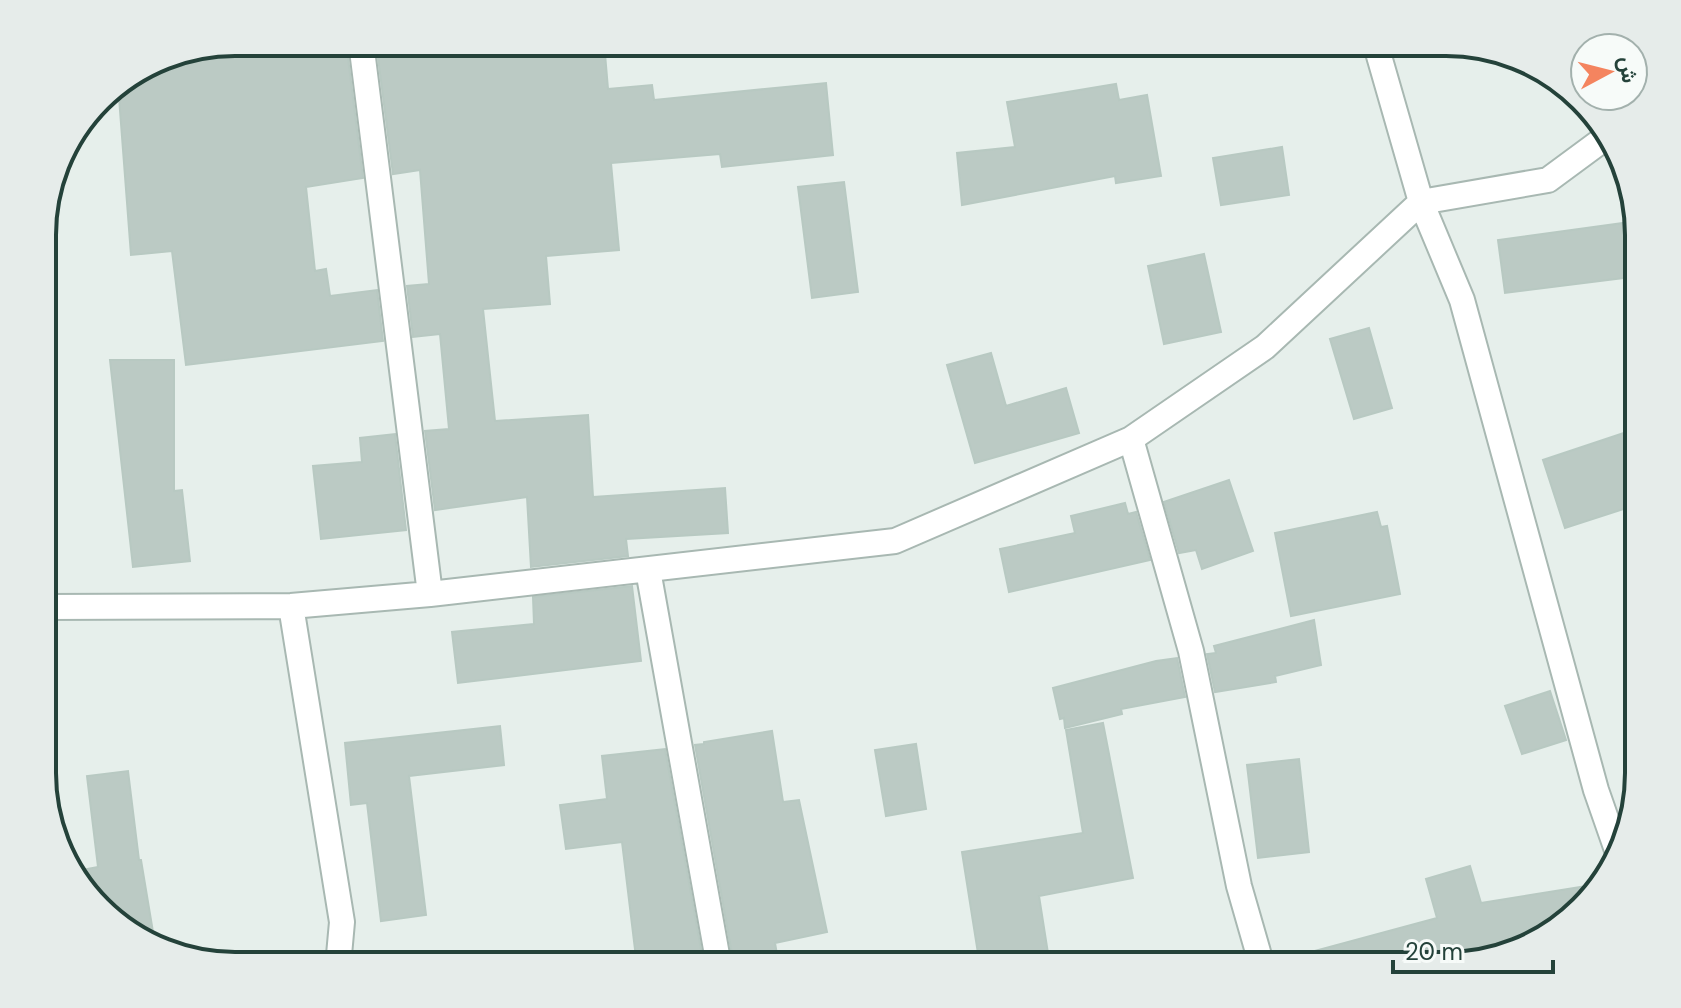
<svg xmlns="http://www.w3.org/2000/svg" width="1681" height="1008" font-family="'DM Sans',Vazirmatn,sans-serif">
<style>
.building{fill:#bbcac4;stroke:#b8c9c2;stroke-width:2}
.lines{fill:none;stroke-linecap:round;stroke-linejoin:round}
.minor-casing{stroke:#a8b8b2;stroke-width:28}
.minor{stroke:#fff;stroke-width:24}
.rim{fill:none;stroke:#24423a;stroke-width:4}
</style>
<rect width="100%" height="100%" fill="#e6efeb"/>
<path class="building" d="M235 42H346L363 178 306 187 315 271 326 269 330 296 377 290 383 341 186 365 172 251 131 255 118 84 162 57Z
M376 42H604L608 89 652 85 654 100 826 83 833 155 722 167 720 154 611 163 619 250 546 256 550 304 483 309 495 421 588 415 593 497 725 488 728 533 626 539 628 556 531 567 527 497 435 510 425 431 449 429 440 334 413 337 407 286 429 284 420 170 393 174Z
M1116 84 1119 100 1147 95 1161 176 1116 183 1115 176 962 205 957 153 1015 147 1007 102Z
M1282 147 1289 195 1221 205 1213 158Z
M844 182 858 292 812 298 798 187Z
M1638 221 1639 276 1505 293 1498 240Z
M1204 254 1221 332 1164 344 1148 266Z
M1369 328 1392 408 1354 419 1330 339Z
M991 353 1006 406 1066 388 1079 433 975 463 947 365Z
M110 360H174V491L182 490 190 561 133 567Z
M1639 428V504L1565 528 1543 460Z
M395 434 406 530 321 539 313 466 362 462 360 438Z
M1229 480 1253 551 1202 569 1196 550 1179 553 1164 502Z
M1125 503 1128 514 1136 512 1150 560 1009 592 1000 549 1075 533 1071 516Z
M1377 512 1381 527 1387 526 1400 594 1291 616 1275 533Z
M632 586 641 661 458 683 452 632 534 624 533 597Z
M1314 620 1321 665 1275 676 1276 682 1215 692 1207 654 1216 653 1214 646Z
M1177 658 1185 697 1121 709 1122 714 1065 728 1064 718 1060 719 1053 688 1156 661Z
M1550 691 1566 740 1522 754 1505 706Z
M1103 723 1133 878 1039 896 1050 966H980L962 852 1083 833 1066 730Z
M500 726 504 765 409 776 426 915 381 921 367 803 351 805 345 743Z
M772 731 783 802 799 800 827 932 775 943 779 966H734L695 745 704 744V742Z
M916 744 926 809 886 816 875 750Z
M665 749 704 966H637L622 842 566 849 560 805 607 799 602 756Z
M1299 759 1309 852 1258 858 1247 765Z
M128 771 139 860H141L155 944 138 940 74 880 71 872 98 867 87 776Z
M1470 866 1481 903 1599 884 1543 940 1458 966H1313L1311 952 1437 918 1426 879Z"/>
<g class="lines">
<defs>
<path id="minor" d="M361 42 430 594
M1375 42 1421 202 1462 300 1596 790 1618 853
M1131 439 1191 651 1239 886 1262 966
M648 570 719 966
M291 606 342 922 338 966
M44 607 291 606 430 594 895 541 1131 439 1265 347 1421 202 1548 180 1609 135"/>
</defs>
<use href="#minor" class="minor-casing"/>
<use href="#minor" class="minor"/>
</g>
<path d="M0 0H1681V1008H0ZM235 56H1446A179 179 0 0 1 1625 235V773A179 179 0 0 1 1446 952H235A179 179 0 0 1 56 773V235A179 179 0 0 1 235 56Z" fill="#e6ecea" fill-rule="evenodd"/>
<path class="rim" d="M235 56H1446A179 179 0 0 1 1625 235V773A179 179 0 0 1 1446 952H235A179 179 0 0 1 56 773V235A179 179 0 0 1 235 56Z"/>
<g transform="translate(1609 72) rotate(83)"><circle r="38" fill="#f7fbf9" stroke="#a3b1ad" stroke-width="2"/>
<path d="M0-6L14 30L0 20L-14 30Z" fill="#f4845f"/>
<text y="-12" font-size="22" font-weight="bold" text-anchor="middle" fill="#24423a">ش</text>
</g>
<path d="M1393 960v12h160v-12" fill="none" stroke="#24423a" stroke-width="4"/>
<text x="1405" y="960" font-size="24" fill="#24423a" stroke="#f7fbf9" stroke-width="6" paint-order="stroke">20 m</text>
</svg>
